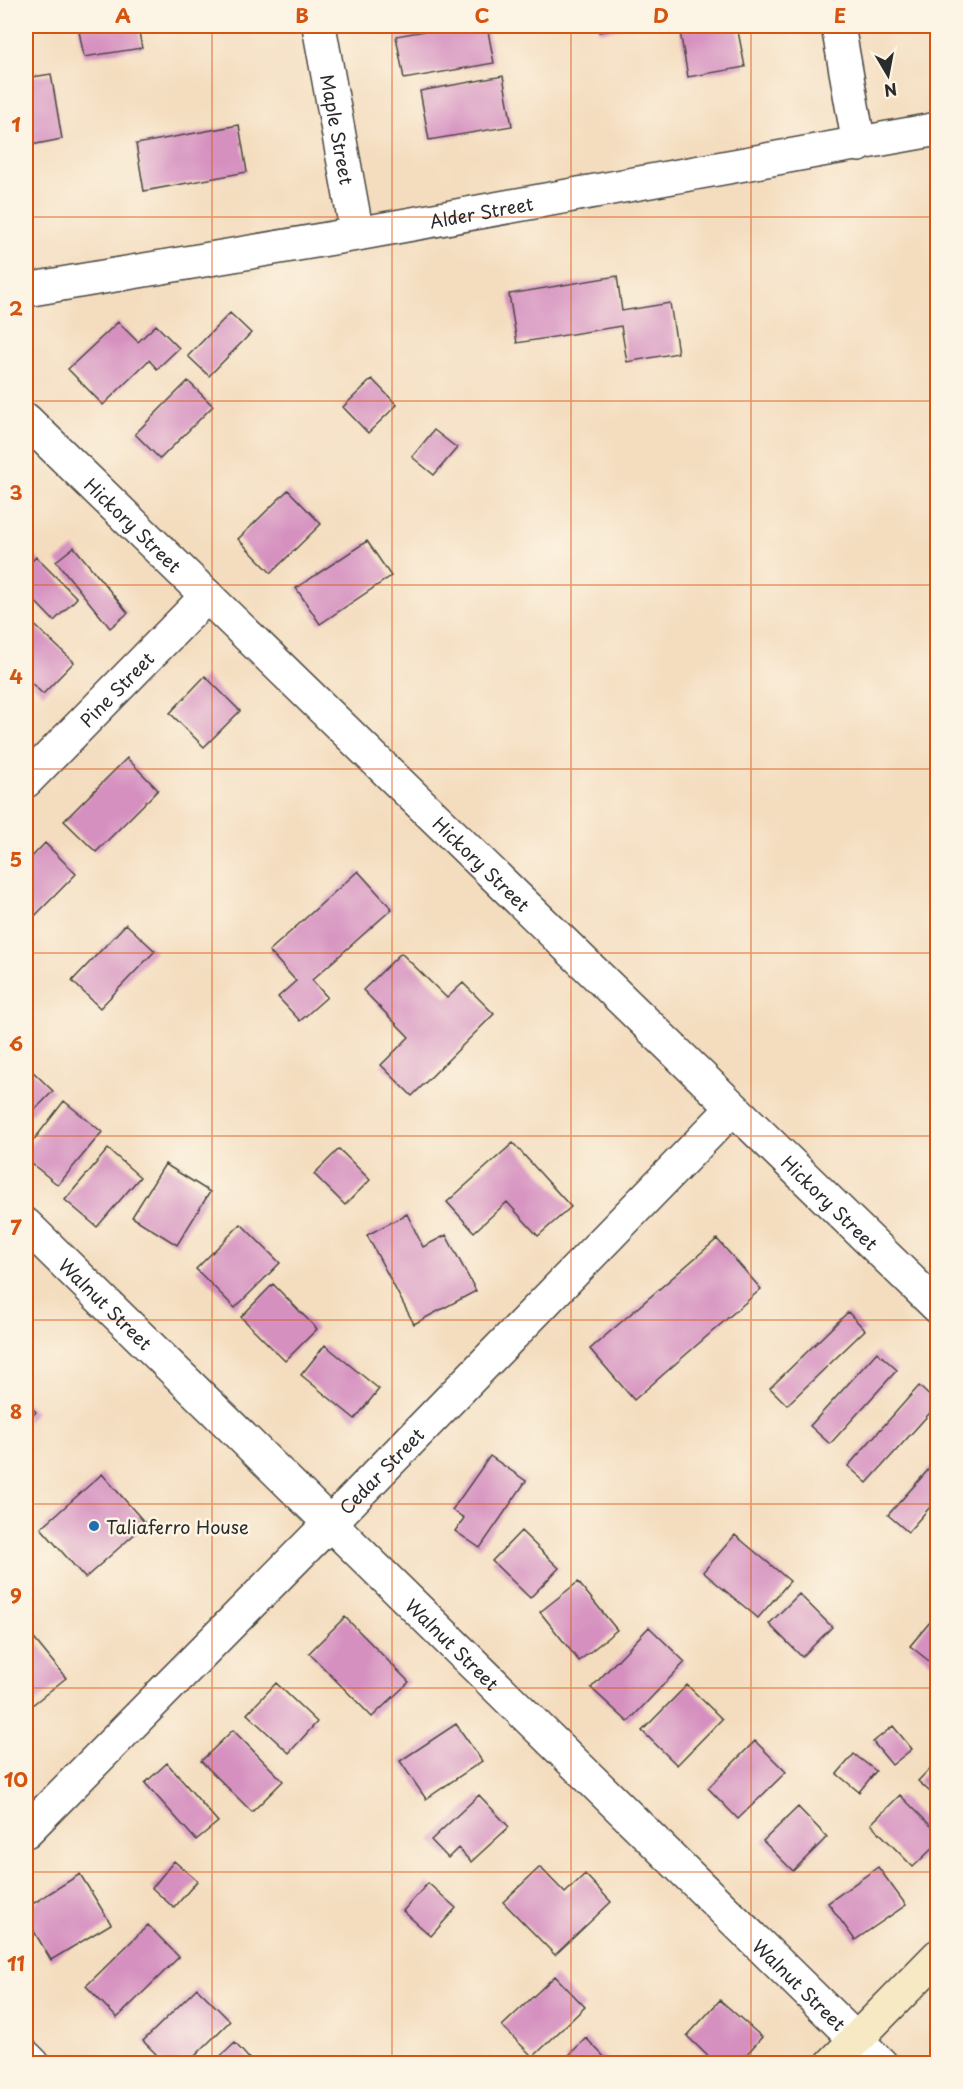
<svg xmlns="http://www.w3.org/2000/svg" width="963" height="2089" font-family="'Playpen Sans',sans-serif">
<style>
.building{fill:#d590c0}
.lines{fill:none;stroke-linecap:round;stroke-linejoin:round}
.minor-casing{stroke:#494641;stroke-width:36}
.tertiary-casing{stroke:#494641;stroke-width:36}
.secondary-casing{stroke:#494641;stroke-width:36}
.minor{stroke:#fff;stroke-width:33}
.tertiary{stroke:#fff;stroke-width:33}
.secondary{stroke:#f6e9c3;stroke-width:33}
.grid{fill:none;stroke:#d5540f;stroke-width:1.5;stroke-opacity:0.55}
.poi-dot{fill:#1f6fb2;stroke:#fcf5e5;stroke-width:2}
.labels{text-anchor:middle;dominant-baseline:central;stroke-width:5;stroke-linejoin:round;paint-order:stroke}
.street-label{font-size:18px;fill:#2b2b2b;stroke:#fcf5e5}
.poi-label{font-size:18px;fill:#2b2b2b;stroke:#fcf5e5;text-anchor:start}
.neatline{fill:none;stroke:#d5540f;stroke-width:2}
.grid-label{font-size:20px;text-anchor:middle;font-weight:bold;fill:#d5540f}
</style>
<rect width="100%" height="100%" fill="#fcf5e5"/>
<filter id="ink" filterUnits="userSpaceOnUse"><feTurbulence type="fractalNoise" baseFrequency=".0167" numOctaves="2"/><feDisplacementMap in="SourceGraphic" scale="12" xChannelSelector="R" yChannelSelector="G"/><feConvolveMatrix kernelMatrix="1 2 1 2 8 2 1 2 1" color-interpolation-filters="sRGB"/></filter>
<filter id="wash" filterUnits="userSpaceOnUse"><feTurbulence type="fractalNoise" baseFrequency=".008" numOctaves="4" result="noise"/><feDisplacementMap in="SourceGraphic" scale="24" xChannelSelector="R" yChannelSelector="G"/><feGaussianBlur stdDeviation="1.35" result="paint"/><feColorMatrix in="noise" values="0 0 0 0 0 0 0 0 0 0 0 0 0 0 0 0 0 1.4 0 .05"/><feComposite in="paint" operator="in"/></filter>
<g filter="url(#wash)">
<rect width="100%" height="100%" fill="#f4ddbf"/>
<g id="blocks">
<path class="building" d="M78 26H168V27L139 32 142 48 84 57Z
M453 26H487L494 63 404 79 396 36Z
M598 26H628V27L599 32Z
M679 26H737L745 67 688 77Z
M51 74 62 139 26 146V78Z
M503 76 512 126 429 140 420 91Z
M239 125 247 172 144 191 136 144Z
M617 276 622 311 670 303 678 353 627 362 621 326 517 343 509 294Z
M230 313 251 333 209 376 188 356Z
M118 322 138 342 156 325 179 348 157 369 149 360 103 405 68 369Z
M372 379 397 405 368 433 343 407Z
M188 381 213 406 160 459 135 434Z
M434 430 457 448 434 475 412 457Z
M288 490 321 524 271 573 238 539Z
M367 541 391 576 320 624 296 588Z
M74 547 128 613 110 628 56 561Z
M36 557 77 598 54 621 26 592V567Z
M26 617 74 662 43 694 26 678Z
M205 676 240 711 204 747 170 713Z
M127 758 158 790 96 852 64 821Z
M45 843 76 874 26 925V863Z
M358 871 392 909 312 980 327 997 300 1021 278 997 296 981 269 951Z
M126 924 155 951 100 1008 72 981Z
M401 953 447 998 463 983 494 1014 412 1096 381 1065 409 1037 363 990Z
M26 1065 53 1091 26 1119Z
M64 1101 102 1132 58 1185 26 1159V1150Z
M513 1143 571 1207 538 1236 507 1202 474 1232 447 1202Z
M108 1149 140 1177 97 1227 65 1200Z
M339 1149 370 1180 345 1205 314 1174Z
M165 1164 210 1192 177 1245 132 1217Z
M407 1214 423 1247 446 1235 476 1291 414 1324 367 1235Z
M241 1224 280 1263 235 1308 196 1269Z
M717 1239 761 1289 634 1400 590 1349Z
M273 1284 317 1329 285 1361 241 1317Z
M848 1312 865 1330 787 1405 770 1388Z
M325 1345 379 1389 355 1419 301 1375Z
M877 1352 897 1370 830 1444 810 1426Z
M919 1386 938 1404 867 1483 848 1466Z
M26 1402 36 1412 26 1423Z
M490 1456 526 1481 480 1548 455 1531 464 1518 452 1510Z
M938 1459V1498L908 1532 888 1515Z
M102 1474 146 1524 85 1578 41 1528Z
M521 1531 559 1568 530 1598 492 1561Z
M735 1535 790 1581 758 1618 703 1572Z
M578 1582 617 1630 579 1661 540 1612Z
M799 1594 832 1627 802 1657 769 1624Z
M936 1615 938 1616V1668L910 1646Z
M345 1617 409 1682 372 1717 309 1653Z
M649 1627 685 1662 628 1722 591 1688Z
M31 1635 66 1678 26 1710V1639Z
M276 1683 317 1722 289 1753 247 1714Z
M687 1685 722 1719 677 1765 642 1731Z
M456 1724 482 1761 426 1799 400 1761Z
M893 1726 912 1749 892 1765 873 1742Z
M233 1730 283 1781 252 1812 201 1761Z
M755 1741 786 1772 738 1819 708 1788Z
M854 1754 876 1771 859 1792 837 1774Z
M938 1760V1799L918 1781Z
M167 1763 218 1822 196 1840 145 1783Z
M479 1795 509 1827 471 1862 458 1848 448 1858 431 1840Z
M900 1795 938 1833V1843L913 1867 871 1824Z
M798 1807 827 1837 793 1871 763 1841Z
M174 1861 197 1881 174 1908 152 1888Z
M540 1867 565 1893 585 1874 611 1902 555 1955 503 1902Z
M878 1867 906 1905 855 1940 828 1903Z
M80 1874 111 1924 51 1960 26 1918V1908Z
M428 1883 456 1908 431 1936 403 1911Z
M148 1925 179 1957 117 2018 86 1986Z
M555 1976 585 2007 533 2057 502 2026Z
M197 1988 230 2021 187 2064H166L143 2041Z
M720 2000 762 2037 738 2064H716L687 2036Z
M586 2038 611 2064H569L565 2059Z
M235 2043 254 2064H212Z"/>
</g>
</g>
<g filter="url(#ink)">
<use href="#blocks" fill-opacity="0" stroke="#494641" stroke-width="1.5"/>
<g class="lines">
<defs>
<g id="minor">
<path id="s1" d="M319 26 357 234"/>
<path d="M838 26 859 145"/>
<path id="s2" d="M26 420 938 1307"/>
<path id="s3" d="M26 781 207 596"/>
<path id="s4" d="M26 1225 881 2064"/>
<path id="s5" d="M26 1831 330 1523 733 1108"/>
<path d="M26 2057 33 2064"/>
</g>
<g id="tertiary">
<path id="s6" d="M26 290 357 234 938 129"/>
</g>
<path id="secondary" d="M832 2064 938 1956"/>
</defs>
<use href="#minor" class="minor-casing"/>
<use href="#tertiary" class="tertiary-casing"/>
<use href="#secondary" class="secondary-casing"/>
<use href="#minor" class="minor"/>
<use href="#tertiary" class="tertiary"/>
<use href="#secondary" class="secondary"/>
</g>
</g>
<path class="grid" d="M212 26V2064M392 26V2064M571 26V2064M751 26V2064M26 217H938M26 401H938M26 585H938M26 769H938M26 953H938M26 1136H938M26 1320H938M26 1504H938M26 1688H938M26 1872H938"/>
<circle class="poi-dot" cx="94" cy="1526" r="6"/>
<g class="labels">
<g class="street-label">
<text stroke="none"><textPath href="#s1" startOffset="105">Maple Street</textPath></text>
<text stroke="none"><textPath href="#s6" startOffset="462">Alder Street</textPath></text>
<text stroke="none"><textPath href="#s2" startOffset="150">Hickory Street</textPath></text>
<text stroke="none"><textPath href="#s3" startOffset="129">Pine Street</textPath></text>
<text stroke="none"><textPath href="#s2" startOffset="636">Hickory Street</textPath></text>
<text stroke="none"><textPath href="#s2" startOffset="1122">Hickory Street</textPath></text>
<text stroke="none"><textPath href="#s4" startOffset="112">Walnut Street</textPath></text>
<text stroke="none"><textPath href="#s5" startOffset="506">Cedar Street</textPath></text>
<text stroke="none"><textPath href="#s4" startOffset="598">Walnut Street</textPath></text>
<text stroke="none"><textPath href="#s4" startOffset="1084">Walnut Street</textPath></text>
</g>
<g class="poi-label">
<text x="106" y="1526">Taliaferro House</text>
</g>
</g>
<rect width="963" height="2089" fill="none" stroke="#fcf5e5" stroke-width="66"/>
<g transform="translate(888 75) rotate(170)" stroke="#fcf5e5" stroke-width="4.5" paint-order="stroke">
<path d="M0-4.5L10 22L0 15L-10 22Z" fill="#2b2b2b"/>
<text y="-9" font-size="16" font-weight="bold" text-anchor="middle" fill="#2b2b2b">N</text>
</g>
<rect x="33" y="33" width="897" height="2023" class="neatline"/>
<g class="grid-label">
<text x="123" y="23">A</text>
<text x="302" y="23">B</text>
<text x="482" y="23">C</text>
<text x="661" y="23">D</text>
<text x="840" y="23">E</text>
<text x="16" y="132">1</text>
<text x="16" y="316">2</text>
<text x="16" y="500">3</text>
<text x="16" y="684">4</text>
<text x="16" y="867">5</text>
<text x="16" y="1051">6</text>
<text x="16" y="1235">7</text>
<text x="16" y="1419">8</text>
<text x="16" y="1603">9</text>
<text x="16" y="1787">10</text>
<text x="16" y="1971">11</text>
</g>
</svg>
